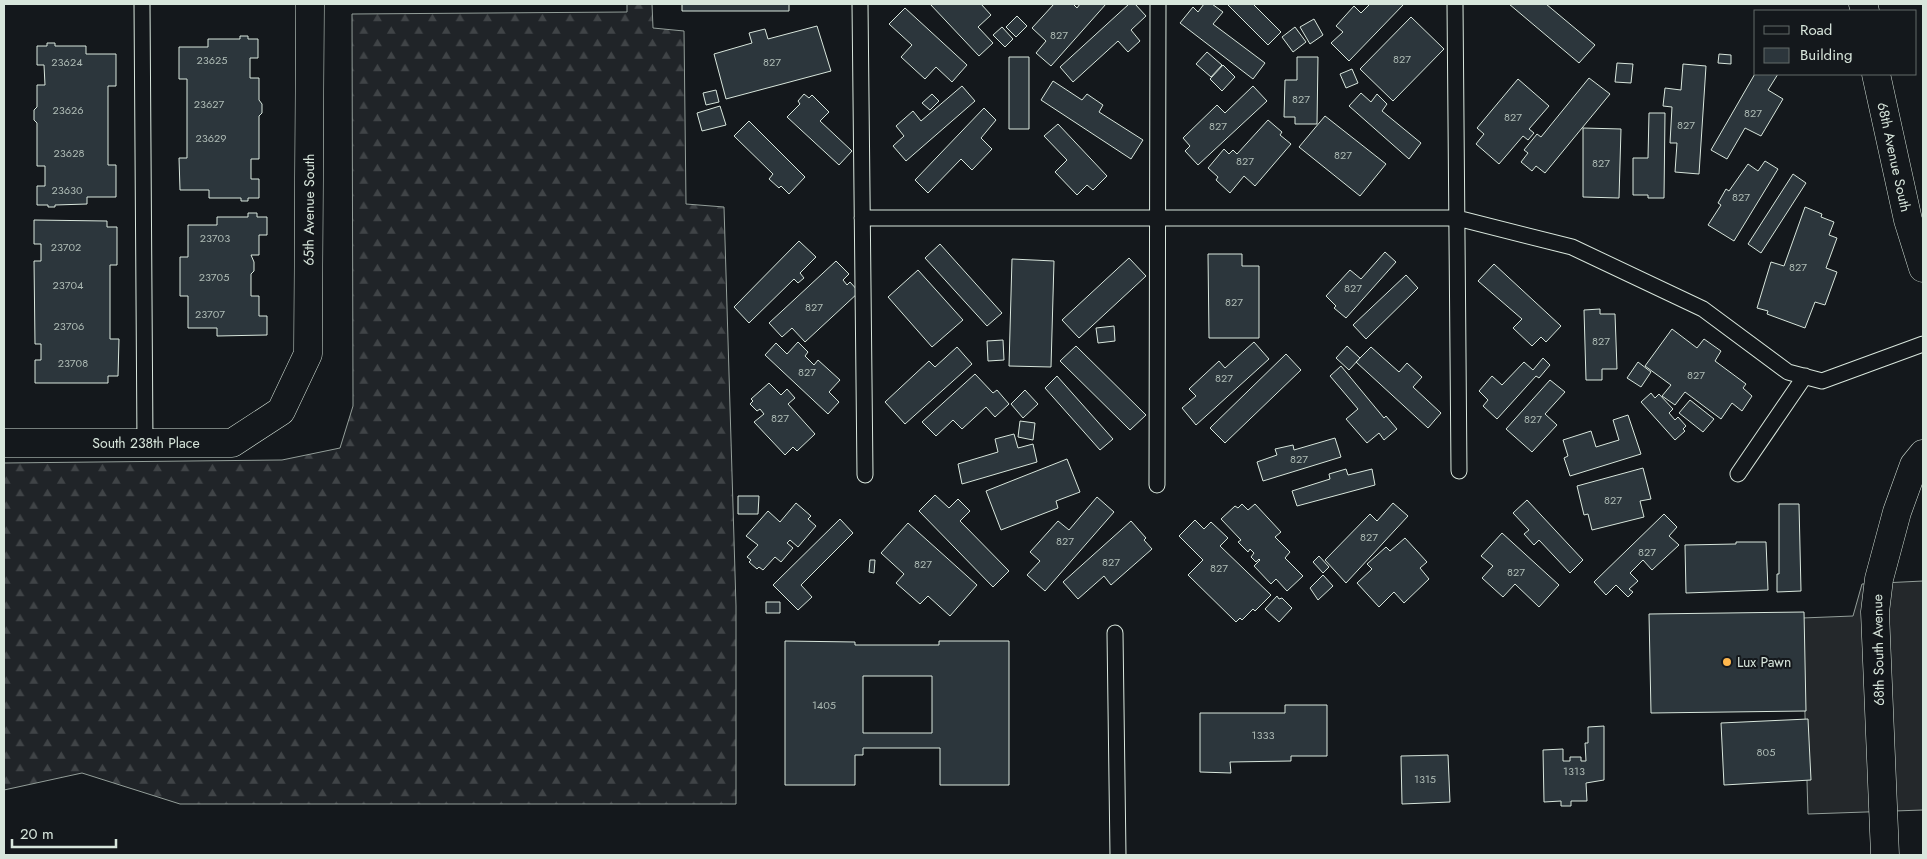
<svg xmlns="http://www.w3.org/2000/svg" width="1927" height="859" font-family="Jost,sans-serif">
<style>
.forest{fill:url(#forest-firs);stroke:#939e99}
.parking{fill:#24282b;stroke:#939e99}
.building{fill:#2c363c;stroke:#d8e6dc;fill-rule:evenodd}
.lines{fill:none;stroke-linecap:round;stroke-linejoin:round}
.lane-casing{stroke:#d8e6dc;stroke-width:17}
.street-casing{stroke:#d8e6dc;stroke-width:29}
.primary-casing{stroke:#d8e6dc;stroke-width:29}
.lane{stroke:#14181c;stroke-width:15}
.street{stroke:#14181c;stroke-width:28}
.primary{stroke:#14181c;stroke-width:28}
.poi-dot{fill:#ffb74d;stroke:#14181c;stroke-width:2}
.labels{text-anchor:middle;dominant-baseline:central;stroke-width:4;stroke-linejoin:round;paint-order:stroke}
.number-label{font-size:11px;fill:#adbab4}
.street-label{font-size:14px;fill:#d8e6dc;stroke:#14181c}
.poi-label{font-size:14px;fill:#d8e6dc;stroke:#14181c;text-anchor:start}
</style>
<defs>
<pattern id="forest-firs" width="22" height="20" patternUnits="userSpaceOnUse" patternTransform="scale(1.25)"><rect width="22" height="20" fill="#202428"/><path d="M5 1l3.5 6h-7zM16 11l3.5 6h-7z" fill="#404447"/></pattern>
</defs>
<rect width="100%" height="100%" fill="#14181c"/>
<path class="forest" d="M627 4H652L653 28 684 31 686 204 724 207 736 606V804H180L82 773 4 790V463L282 460 340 448 353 406 352 14 627 12Z"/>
<path class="parking" d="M1923 581V810L1808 814 1802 618 1853 616 1862 584Z"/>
<path class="building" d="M682 4H789V11H682Z
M930 4H981L991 15 978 27 993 43 979 56Z
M1054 4H1073L1077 8 1080 4H1106L1051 66 1036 53 1046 41 1032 28Z
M1129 4H1135L1146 16 1131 30 1140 41 1128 52 1118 41 1073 82 1060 67Z
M1204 4H1212L1223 12 1213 24 1265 63 1253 79 1180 23 1193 7 1198 12Z
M1227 4H1253L1281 32 1268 45Z
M1370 4H1404L1349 61 1331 43 1343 32 1336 26 1354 6 1361 13Z
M1509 4H1546L1595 45 1579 63Z
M905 8 967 65 952 82 936 67 925 79 901 57 912 45 889 24Z
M1017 16 1027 26 1016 37 1006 27Z
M1411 17 1444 49 1393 101 1360 69Z
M1314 19 1323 35 1310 44 1300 27Z
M817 26 831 71 726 99 714 54 752 43 749 33 765 29 768 39Z
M1002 27 1013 39 1005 47 993 35Z
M1295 27 1306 42 1293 52 1282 37Z
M240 36H248V39H258V58H250V78H259V100L262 104V113L259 116V159H251V179H259V198H248V201H241V198H209V190H180L179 158H187V79H179V47H208V39H240Z
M47 43H55V46H86V54H116V86H108V165H116V197H87V204L55 205V207H48V205H37V186H45V166H37V123L34 120V110L37 107V85H45L44 65H37V46H47Z
M1207 52 1222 65 1211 77 1196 64Z
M1719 54 1731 55V64L1718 63Z
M1009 57H1029V129H1009Z
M1297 57H1318L1317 124H1295V117H1284L1285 80H1297Z
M1617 63 1633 64 1631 83 1615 82Z
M1683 64 1706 66 1699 174 1675 172 1677 143H1670L1672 107 1663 106 1665 88 1681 90Z
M1223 65 1235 77 1222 91 1210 79Z
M1352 69 1358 83 1346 88 1340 74Z
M1756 72V74H1778L1768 90 1783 99 1761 136 1745 128 1727 159 1711 150Z
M1589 78 1610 94 1545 173 1536 166 1532 171 1521 162 1528 153 1524 150 1537 134 1541 137Z
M1518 79 1549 106 1529 129 1534 133 1528 140 1523 136 1499 164 1476 144 1484 134 1477 128Z
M1053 81 1082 100 1087 94 1103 105 1099 112 1143 140 1131 159 1041 100Z
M962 86 975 101 906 161 893 146 904 136 896 126 913 111 921 121Z
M1253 86 1267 101 1198 165 1185 151 1190 146 1183 138 1217 105 1225 113Z
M716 90 719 102 706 105 703 93Z
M1361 93 1371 102 1377 94 1387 104 1382 111 1421 143 1409 159 1349 106Z
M804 94 809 98 812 95 829 112 820 121 852 151 839 165 787 117 800 104 798 101Z
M932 94 939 101 930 110 922 103Z
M720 106 726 125 702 131 697 113Z
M984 108 996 120 981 138 992 149 972 170 961 159 928 193 915 180Z
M1649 113H1665L1664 198H1648V195H1633V158H1648Z
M1325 116 1386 164 1360 196 1299 147Z
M1268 120 1282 132 1280 135 1291 144 1255 186 1244 176 1230 193 1216 180 1218 177 1208 168 1224 149 1229 154 1233 150 1237 154Z
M749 121 805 177 789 194 781 186 779 188 769 179 773 174 734 136Z
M1058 124 1107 176 1093 190 1087 185 1077 195 1055 172 1067 160 1044 136Z
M1583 128 1621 129 1619 198 1583 197Z
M1765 161 1778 169 1734 241 1708 225 1721 205 1718 203 1726 189 1729 191 1748 164 1758 171Z
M1793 174 1806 183 1761 253 1748 244Z
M1805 207 1822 214 1821 217 1834 222 1829 235 1837 238 1826 268 1837 272 1825 305 1815 302 1805 328 1767 314 1768 311 1757 308 1771 262 1784 266Z
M248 213H257V217H267V235H259V255H251L254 262V271L251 274V296H259V316H267V335L217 336V328H188V296H180V257H188V225H217V217H248Z
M34 220 107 221V227H117V265H110V339H119L118 376H108V383H35V360H41V344H35L34 261H41V244H34Z
M799 241 816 257 800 273 804 278 798 283 794 279 749 323 734 307Z
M940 244 1002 313 987 326 925 258Z
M1385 252 1396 262 1346 318 1334 308 1336 306 1326 296 1350 270 1361 279Z
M1208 254H1242V266H1259V338H1209Z
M1129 258 1146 276 1079 338 1062 320Z
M1012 259 1054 261 1051 367 1009 366Z
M836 261 849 274 843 280 847 285 850 282 859 292 805 342 792 328 782 337 769 323Z
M1494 264 1561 326 1546 342 1541 337 1532 346 1513 328 1522 319 1478 281Z
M918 270 963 320 932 347 888 297Z
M1406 275 1418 288 1366 339 1353 325Z
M1600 309V314H1615L1617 369H1602V380H1586L1584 310Z
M1114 326 1115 341 1098 343 1096 328Z
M1672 329 1697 348 1704 339 1721 351 1715 361 1746 384 1743 388 1752 396 1742 411 1732 403 1721 419 1685 392 1675 405 1662 396 1671 385 1645 366Z
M1003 340 1004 360 988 361 987 341Z
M798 342 808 352 805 356 814 365 818 360 840 380 829 392 839 402 828 414 765 355 776 343 787 354Z
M1254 342 1269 359 1196 425 1182 408 1196 396 1189 389 1219 361 1225 368Z
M1076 346 1146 415 1130 430 1060 361Z
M1347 346 1360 358 1349 370 1336 358Z
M957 347 972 364 905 424 885 402 929 361 935 367Z
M1371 347 1399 372 1407 363 1422 377 1413 387 1441 413 1428 428 1356 362Z
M1286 354 1301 370 1225 443 1210 428Z
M1543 358 1550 365 1539 378 1536 376 1497 419 1483 406 1488 400 1479 391 1492 376 1502 385 1524 362 1533 370Z
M1638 362 1651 372 1641 387 1627 378Z
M1341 366 1384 418 1386 416 1397 429 1384 440 1379 433 1367 443 1346 419 1358 409 1330 376Z
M975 374 993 393 997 390 1009 404 995 417 986 407 962 429 953 420 936 436 922 422Z
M1057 376 1113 439 1100 450 1045 388Z
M1550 380 1565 392 1545 414 1557 425 1532 452 1506 429Z
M769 383 781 395 787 389 795 398 788 404 815 434 797 451 793 447 785 455 754 422 764 414 760 409 757 411 750 404 753 401 751 399Z
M1025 390 1038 404 1023 418 1011 404Z
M1651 393 1655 398 1659 394 1673 409 1669 413 1675 420 1678 417 1686 426 1683 429 1685 431 1675 440 1641 402Z
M1690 400 1714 419 1703 432 1679 413Z
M1628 415 1641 454 1570 476 1564 458 1568 456 1563 440 1591 431 1596 447 1619 440 1613 420Z
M1020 421 1035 423 1033 440 1018 437Z
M1014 434 1018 448 1033 444 1037 462 962 484 958 464 998 452 995 439Z
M1335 438 1341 457 1263 481 1257 462 1277 455 1275 449 1293 445 1294 450Z
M1067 459 1080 492 1056 501 1058 508 1001 530 986 491Z
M1643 468 1651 499 1640 501 1644 517 1592 530 1588 514 1584 515 1577 486Z
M1346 469 1348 475 1372 469 1375 485 1297 506 1292 491 1330 479 1329 474Z
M935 495 949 508 958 499 970 511 960 521 1009 571 993 587 919 511Z
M738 496H759L758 514H738Z
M1097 497 1114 512 1045 591 1027 575 1040 561 1030 552 1058 521 1069 530Z
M1527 500 1583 560 1570 573 1539 540 1534 545 1524 534 1529 530 1513 513Z
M796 503 811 516 808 519 816 526 798 547 790 540 787 543 793 548 781 562 775 557 763 570 759 567 757 569 749 562 751 560 747 557 758 545 746 536 768 511 780 522Z
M1393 503 1408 516 1346 583 1325 560 1370 514 1377 521Z
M1242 504 1248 510 1255 504 1281 532 1275 537 1290 552 1285 558 1303 576 1287 591 1276 579 1271 584 1254 566 1260 560 1259 559 1256 562 1251 557 1254 553 1250 549 1248 552 1238 542 1241 540 1221 519 1235 506 1238 508Z
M1779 504H1799L1801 591 1777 592V574H1779Z
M1664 514 1677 527 1669 536 1679 545 1652 570 1643 560 1630 573 1638 581 1629 589 1633 592 1628 597 1616 585 1606 595 1594 582Z
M840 519 853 533 801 585 812 597 798 610 773 585Z
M1195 520 1204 529 1211 522 1228 538 1220 546 1271 595 1255 611 1253 609 1242 620 1240 618 1236 622 1188 575 1203 560 1179 536Z
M1131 521 1146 538 1144 540 1152 549 1111 585 1104 576 1078 599 1063 582Z
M908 523 977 585 950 616 928 596 920 604 896 583 904 574 881 553Z
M1502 533 1559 585 1539 607 1515 584 1503 597 1482 578 1493 566 1481 556Z
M1405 538 1427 562 1420 568 1429 579 1404 603 1394 592 1379 607 1357 583 1372 569 1367 564 1386 547 1390 551Z
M1736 542H1766L1768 590 1686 593 1685 545 1736 544Z
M1319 556 1329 567 1323 573 1313 562Z
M870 560H875L874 573 869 572Z
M1323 575 1333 586 1318 600 1310 588Z
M1277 596 1279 599 1282 598 1292 608 1279 622 1265 609Z
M766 602H780V613H766Z
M1804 612 1806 711 1651 713 1649 614Z
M785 641 855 642V645H939V641H1009V785H940V748H863V755H855V785H785ZM863 676H932V733H863Z
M1285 705H1327V756H1291V761L1230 762 1231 773 1200 772V713H1285Z
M1808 719 1811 780 1724 785 1721 723Z
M1604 726V780L1586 783 1587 801H1571V806H1561V801L1544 802 1543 750 1563 749V761H1570V757H1581V761H1586L1585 743H1588V727Z
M1448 755 1450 802 1402 804 1401 756Z"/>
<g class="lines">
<defs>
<path id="lane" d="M142 4 145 443
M860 4 865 475
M1455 4 1459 471
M862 218H1457L1572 247 1703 309 1788 372 1822 381 1923 344
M1738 474 1805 376
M1157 485 1158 4
M1115 633 1118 855"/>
<g id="street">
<path id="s1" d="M4 443H232L281 411 308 354 310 4"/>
<path d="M1885 855 1875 612 1879 579 1897 512 1914 465 1923 454"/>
</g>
<g id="primary">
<path d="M1863 4 1865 11"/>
<path id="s2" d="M1876 74 1908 220 1923 268"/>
</g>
</defs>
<use href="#lane" class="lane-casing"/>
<use href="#street" class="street-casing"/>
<use href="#primary" class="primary-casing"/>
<use href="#lane" class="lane"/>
<use href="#street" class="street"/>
<use href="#primary" class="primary"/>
</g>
<circle class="poi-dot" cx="1727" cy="662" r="5"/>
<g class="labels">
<g class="number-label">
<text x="1059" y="35">827</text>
<text x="1402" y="59">827</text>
<text x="212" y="60">23625</text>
<text x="67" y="62">23624</text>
<text x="772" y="62">827</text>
<text x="1301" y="99">827</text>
<text x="209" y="104">23627</text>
<text x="68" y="110">23626</text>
<text x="1753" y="113">827</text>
<text x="1513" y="117">827</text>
<text x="1686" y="125">827</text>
<text x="1218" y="126">827</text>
<text x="211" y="138">23629</text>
<text x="69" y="153">23628</text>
<text x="1343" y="155">827</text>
<text x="1245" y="161">827</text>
<text x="1601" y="163">827</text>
<text x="67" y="190">23630</text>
<text x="1741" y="197">827</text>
<text x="215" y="238">23703</text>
<text x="66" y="247">23702</text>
<text x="1798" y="267">827</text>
<text x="214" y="277">23705</text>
<text x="68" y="285">23704</text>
<text x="1353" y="288">827</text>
<text x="1234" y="302">827</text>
<text x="814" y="307">827</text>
<text x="210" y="314">23707</text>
<text x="69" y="326">23706</text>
<text x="1601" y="341">827</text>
<text x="73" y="363">23708</text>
<text x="807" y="372">827</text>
<text x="1696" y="375">827</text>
<text x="1224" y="378">827</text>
<text x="780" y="418">827</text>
<text x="1533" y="419">827</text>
<text x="1299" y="459">827</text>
<text x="1613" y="500">827</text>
<text x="1369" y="537">827</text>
<text x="1065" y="541">827</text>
<text x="1647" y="552">827</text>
<text x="1111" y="562">827</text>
<text x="923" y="564">827</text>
<text x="1219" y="568">827</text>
<text x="1516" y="572">827</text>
<text x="824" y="705">1405</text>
<text x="1263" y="735">1333</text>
<text x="1766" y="752">805</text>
<text x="1574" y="771">1313</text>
<text x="1425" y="779">1315</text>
</g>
<g class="street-label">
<text stroke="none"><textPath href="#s2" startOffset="85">68th Avenue South</textPath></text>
<text stroke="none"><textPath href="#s1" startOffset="494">65th Avenue South</textPath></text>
<text stroke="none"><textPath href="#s1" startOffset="142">South 238th Place</textPath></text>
<text transform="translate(1878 650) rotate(-91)">68th South Avenue</text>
</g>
<g class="poi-label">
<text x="1737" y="662">Lux Pawn</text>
</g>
</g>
<rect width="1927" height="859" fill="none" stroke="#d8e6dc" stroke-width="10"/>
<rect x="1754" y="10" width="162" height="65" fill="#14181c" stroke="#626a69"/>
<rect x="1764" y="26" width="25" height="8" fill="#14181c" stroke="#626a69"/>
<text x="1800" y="35" font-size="15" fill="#d8e6dc">Road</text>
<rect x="1764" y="48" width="25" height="15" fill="#2c363c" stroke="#626a69"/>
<text x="1800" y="60" font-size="15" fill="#d8e6dc">Building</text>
<path d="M12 839v8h104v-8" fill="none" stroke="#d8e6dc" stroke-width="2.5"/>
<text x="20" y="839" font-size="15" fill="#d8e6dc" stroke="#14181c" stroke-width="4" paint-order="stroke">20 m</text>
</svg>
